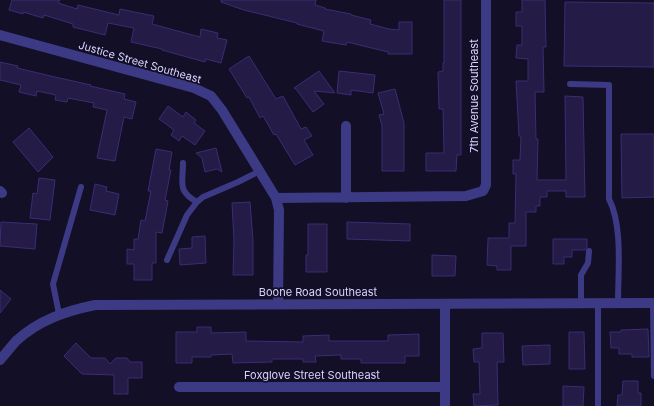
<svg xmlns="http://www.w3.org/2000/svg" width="654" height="406" font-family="Inter,sans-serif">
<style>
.building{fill:#241b47;stroke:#3b2d73}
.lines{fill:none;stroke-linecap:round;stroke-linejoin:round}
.service{stroke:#3d3a85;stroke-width:6}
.minor{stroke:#3d3a85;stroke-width:10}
.tertiary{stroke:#3d3a85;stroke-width:10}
.labels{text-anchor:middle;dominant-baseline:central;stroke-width:3.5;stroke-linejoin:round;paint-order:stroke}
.street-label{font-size:11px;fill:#d9d4ff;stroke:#130f26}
</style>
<rect width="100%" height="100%" fill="#130f26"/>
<path class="building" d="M12 0H60L58 3 77 9 78 5 119 15 120 9 154 16 152 24 200 37 201 29 218 33 217 38 227 40 221 63 206 59 205 62 162 50V49L131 42 134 28 108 23 105 35 73 27V24L44 15 43 18 23 12V14L9 10Z
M221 0H316L315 5 325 8V9L351 14V15L371 20 370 24 389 29 399 30V22H412V54H388V52L347 42 346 45 322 41 324 31 297 24V23L244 10 221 2Z
M444 0H461V155H457L456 171H426V153H444L443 109H439L438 72 443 71V63H444Z
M522 0H545L546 47H543L544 92H535L536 139H538L537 180H566L565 96 583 97 585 197H566V191H547V197H540V206H536V212H526V246H511V270H497V266L487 265 488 238H509V223H515L516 174H513V160H520L521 136H519L516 81H528V59L516 58 517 45H522V26H516V12H522Z
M565 2 654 3V67L564 66Z
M249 56 276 99 283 96 301 129 306 127 312 136 304 140 313 155 295 165 276 134 274 135 263 116 260 118 249 97 247 98 229 69Z
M0 62 18 66 17 68 55 77 91 85 90 86 125 94 124 99 136 102 132 119 124 117 115 161 97 158 107 110 93 107 94 103 68 98 67 102 55 100 56 95 37 91 36 96 19 92 21 85 0 80Z
M319 71 335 93 314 91 324 104 313 112 296 89 294 88Z
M339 71 375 75 373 93 351 90V95L337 93Z
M395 89 404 123V171H382V126L379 115 384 114 378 93Z
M168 106 183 117 186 112 196 120 194 123 205 131 195 145 182 136 179 141 171 135 174 130 159 119Z
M29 128 53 157 38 172 13 142Z
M621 134H654V197L622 198Z
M216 148 222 172 217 169 205 172 202 158 196 153Z
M156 149 172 152 169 170H171L165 200 168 201 162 233 156 232V263H152V280H134V264H127V249L134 250V239H138L141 220 145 221 151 191H148Z
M39 178 55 180 50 220 30 218 33 193 37 194Z
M95 184 107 187 106 191 119 194 115 215 90 210Z
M250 202 253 240V275H233L234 241 232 203Z
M1 222 37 224 35 249 0 246Z
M347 222 410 224V241L347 239Z
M308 224H327V272H306V255H308Z
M205 236 206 263 180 265 179 249 192 248V237Z
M553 239H587V247L585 250H572V257H564V264H553Z
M432 255 456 256 455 276H432Z
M0 290 11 299 0 313Z
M197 327H211V333L246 332V341L303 342V336L329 335V341H388V335L419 334V356H405V363H361V359H341V355L315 356 316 362H303V359H272V362L233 363 232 354 211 355V357H192V363H176V332H197Z
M648 329 649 357H632V354H619V348H611L610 332H621V330Z
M569 332H584L585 369H569Z
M482 333H503L504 362H497L498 405 474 406 473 394H480L479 362H474L473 349 482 348Z
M76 343 91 358H105L110 364 116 358H127L130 362H142V378H128V394H114V375L82 374 64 356Z
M550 345V364L523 365 522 346Z
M623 381H638V393H641V406H617L618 395H622Z
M563 386 584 387 583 406H563Z"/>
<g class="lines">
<path class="service" d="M570 84 609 85V199C623 226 618 272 618 303
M183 163C183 183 177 191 197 202
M167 260 187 215 197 202 203 197 238 182 260 171
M581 303V275L588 263 589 251
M598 303V406
M653 303 654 376
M59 314 53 284 81 187"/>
<path class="minor" d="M0 35 194 88 211 96 222 110 276 198 466 196 483 191 486 185V0
M0 191 2 193
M276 198 279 210 278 304
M346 198V126
M445 304V406
M179 387H445"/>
<path class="tertiary" d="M0 360C5 354 11 347 16 341 39 320 66 311 95 305L654 303"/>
</g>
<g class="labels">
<g class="street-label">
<text transform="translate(140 62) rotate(16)">Justice Street Southeast</text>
<text transform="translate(474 96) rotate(-90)">7th Avenue Southeast</text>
<text x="318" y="292">Boone Road Southeast</text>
<text x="312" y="375">Foxglove Street Southeast</text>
</g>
</g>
</svg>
